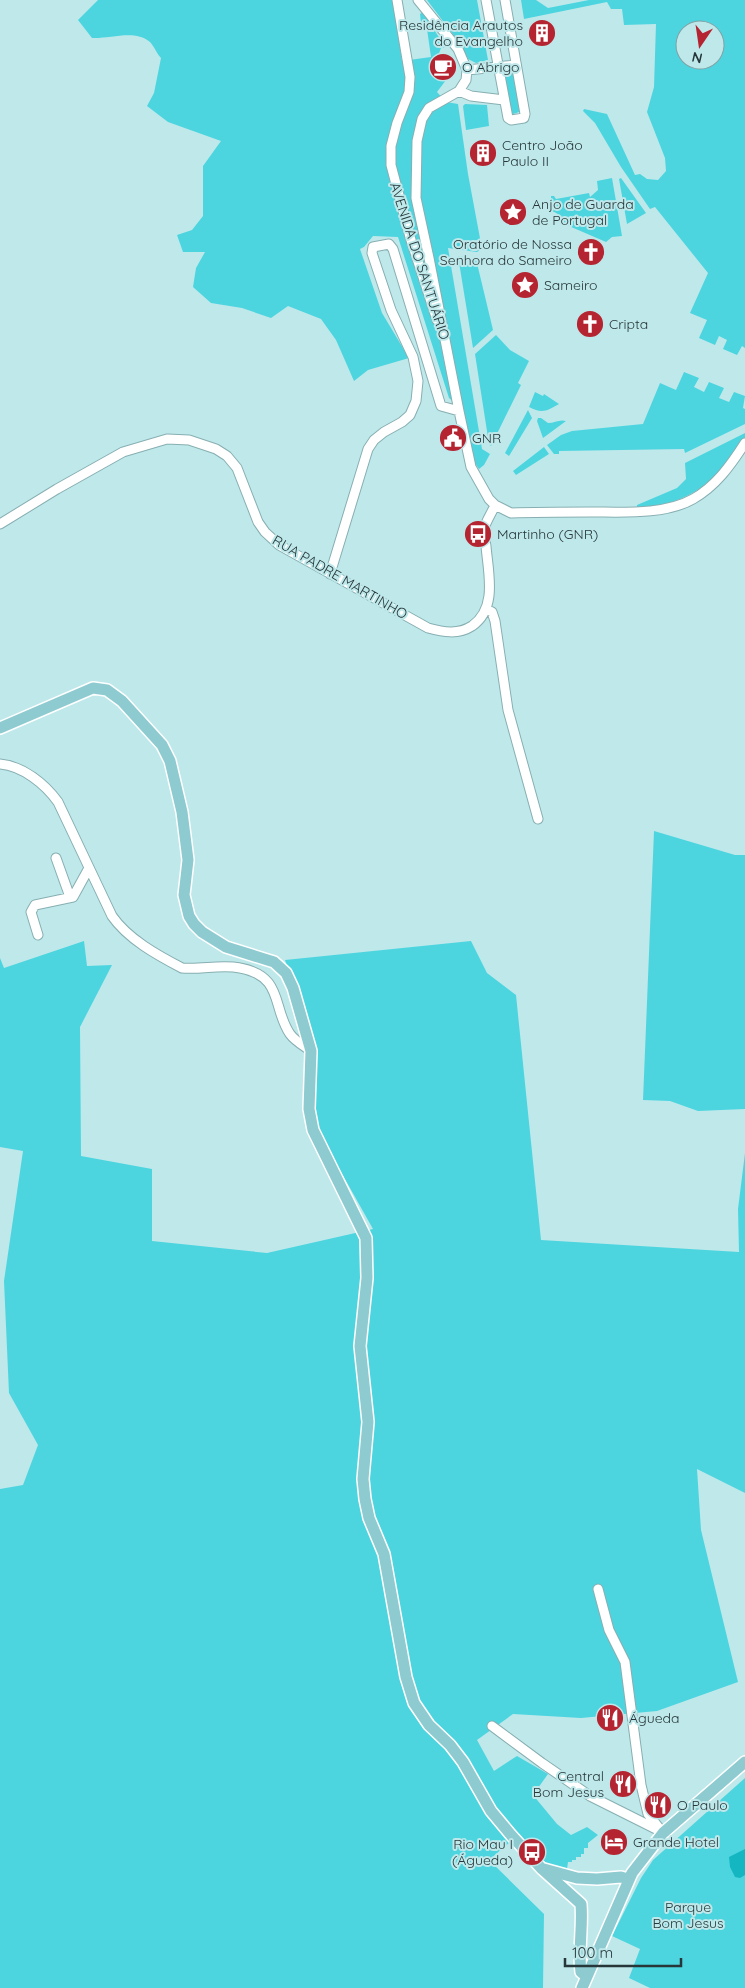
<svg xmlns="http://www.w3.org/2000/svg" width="745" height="1988" font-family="Quicksand,sans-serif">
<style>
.green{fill:#4cd5df;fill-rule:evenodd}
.water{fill:#13b6c1}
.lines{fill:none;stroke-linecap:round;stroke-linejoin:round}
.minor-casing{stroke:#87afb2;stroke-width:11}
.major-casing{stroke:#fff;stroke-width:14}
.minor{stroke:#fff;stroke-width:9}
.major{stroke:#8ecbd0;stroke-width:11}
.labels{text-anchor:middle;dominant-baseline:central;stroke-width:4;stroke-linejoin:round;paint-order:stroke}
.poi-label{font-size:14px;fill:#273739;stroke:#bfe8eb;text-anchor:start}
.street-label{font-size:14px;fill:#273739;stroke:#bfe8eb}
.park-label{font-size:14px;fill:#243b3d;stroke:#bfe8eb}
</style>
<rect width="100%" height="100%" fill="#bfe8eb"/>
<path class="green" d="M98 0H393L402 61 431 57 426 22 421 23 420 14 423 12 445 47 441 48 438 56 436 78 446 80 437 92 446 102 458 104 468 174 482 249 477 252 448 248 482 449 490 454 484 465 479 469 473 460 462 409 449 398 398 237 373 236 364 247 360 249 382 313 409 358 368 370 354 381 336 340 321 319 288 306 271 318 242 308 211 303 193 287 196 268 205 252H183L177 235 192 230 203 216V166L221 141 168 122 147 106 154 93 161 58C157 54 154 46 150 42 135 29 110 39 92 38L78 20Z
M427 0H477L488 60 476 63 468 59 455 37Z
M521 0H536L548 8 589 0H745V348L742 346 737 355 723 349 727 340 719 336 715 345 699 338 707 320 690 313 708 273 655 207 650 209 621 167 595 123 583 111 584 109 607 114 635 175 640 174 647 179 658 180 666 171 665 158 647 112 654 87 656 24 624 25 622 9H611L607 2 524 19ZM685 30H715V60H685Z
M505 72 513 73 520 109 519 112 513 114 510 112 503 75Z
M465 104 487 105 489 126 466 130 463 106Z
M612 178 622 236 612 237 606 242 562 223C562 215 556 212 551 211V196H554L556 199 589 193 590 197 598 190 597 181Z
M621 178 646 213 627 224 619 179Z
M458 256 476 259 493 330 473 348Z
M496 335 510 350 529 361 518 383 521 385 491 446 489 444 475 354Z
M684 372 699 378 694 387 704 392 709 382 724 388 719 398 729 402 734 392 745 396 743 408 745 409V424L685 453 684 449 559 451V454H554L547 445 561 435 572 431 643 424 660 383 676 390Z
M535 392 543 396 544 394 559 404C547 411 542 414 529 407Z
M528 410 532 418 509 456 505 453Z
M538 418H541L548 423C555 423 559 419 566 421L543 438 537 421Z
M745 433V438C713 482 695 503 637 508V505L677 488 686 479 685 463Z
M544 447 549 454 516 475 513 471Z
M654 831 735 855H745V1109L698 1111 670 1101 643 1100Z
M84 941 87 966 112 965 80 1027 81 1156 152 1169V1241L267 1253 373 1229 318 1131 313 1106 316 1054 285 960 471 941 487 973 516 995 541 1240 739 1252 738 1209 745 1153V1493L697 1469 701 1530 738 1682 657 1711 581 1718 513 1714 477 1740 494 1771 517 1756 548 1774 533 1795 557 1824 571 1835 587 1827 598 1835 588 1843V1848H584V1854H581V1857H576V1860H572V1862H568L567 1869C546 1869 531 1850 517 1836L489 1860 544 1914 543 1988H0V1489L23 1485 38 1445 9 1393 4 1281 23 1151 0 1147V958L4 968Z
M745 1778V1988H650L629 1978 640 1949 612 1936 641 1878 653 1860Z"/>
<path class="water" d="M745 1849V1875L740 1878 735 1877 730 1867 729 1857Z"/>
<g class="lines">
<defs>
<path id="minor" d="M397 0 410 77 409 92 397 123 391 146V165L410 237 437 320
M418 0 458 49 467 70 466 80 459 91 429 108 422 119 417 141 416 198 429 258 459 411 471 467 489 499 495 505 511 513C538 512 564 512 591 512 623 512 665 515 693 499 716 486 731 465 745 443
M486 0 508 118 511 120 524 118 525 114 505 0
M467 70 516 65
M459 91 471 96 504 100
M0 524 57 489 123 452 167 439 189 440 216 449 227 456 237 468 258 522 265 532 279 545 428 628C443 632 458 635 472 626 498 608 488 572 486 546 485 541 484 535 484 530 485 522 492 513 495 505
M330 574 368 449 374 440 384 432 402 422 410 415 416 401 418 381 413 357 391 310 372 253 373 247 389 244 393 249 441 406 459 411
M486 609 492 612 495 621 508 710 538 819
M0 764C23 766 45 784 58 802L112 916C128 939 157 955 182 968 201 970 221 964 240 968 284 976 272 1008 290 1034 295 1041 304 1046 311 1051
M56 858 70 897
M38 935 31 912 35 905 73 897 89 868
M598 1589 609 1630 625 1662 641 1785 648 1814 663 1833
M492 1726 542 1763 590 1796 658 1830"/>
<path id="major" d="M0 728 93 688 107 690 122 701 162 745 170 761 182 812 188 860 184 895 189 916 194 924 202 932 226 947 274 962 286 973 293 988 311 1051 309 1109 313 1130 366 1238 367 1278 360 1346 368 1422 363 1479 365 1499 369 1518 384 1554 406 1677 414 1703 429 1725 450 1745 463 1762 491 1811 511 1835 542 1869 581 1904C583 1927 578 1950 581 1972L586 1976
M544 1869 577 1878 597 1879 621 1877 628 1879
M582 1988 632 1873 663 1833 745 1762"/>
</defs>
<use href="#minor" class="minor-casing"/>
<use href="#major" class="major-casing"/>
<use href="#minor" class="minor"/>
<use href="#major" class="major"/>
</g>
<defs>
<symbol id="building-disc" viewBox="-11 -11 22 22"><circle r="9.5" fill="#b52431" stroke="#bfe8eb"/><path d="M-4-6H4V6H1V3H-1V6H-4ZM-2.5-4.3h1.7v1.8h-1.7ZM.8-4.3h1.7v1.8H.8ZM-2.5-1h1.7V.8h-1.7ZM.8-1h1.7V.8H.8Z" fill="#fff"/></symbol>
<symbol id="cafe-disc" viewBox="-11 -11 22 22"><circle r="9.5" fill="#b52431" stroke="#bfe8eb"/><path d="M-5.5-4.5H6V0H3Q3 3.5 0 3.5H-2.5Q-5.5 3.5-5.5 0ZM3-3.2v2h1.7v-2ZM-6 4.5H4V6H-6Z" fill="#fff"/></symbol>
<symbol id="sight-disc" viewBox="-11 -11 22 22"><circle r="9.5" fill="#b52431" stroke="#bfe8eb"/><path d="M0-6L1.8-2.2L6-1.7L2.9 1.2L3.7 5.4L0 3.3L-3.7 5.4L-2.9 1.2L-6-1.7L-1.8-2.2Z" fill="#fff"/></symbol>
<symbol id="church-disc" viewBox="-11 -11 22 22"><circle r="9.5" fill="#b52431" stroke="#bfe8eb"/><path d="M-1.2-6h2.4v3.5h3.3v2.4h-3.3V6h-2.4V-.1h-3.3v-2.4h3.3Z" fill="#fff"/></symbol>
<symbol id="civic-disc" viewBox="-11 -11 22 22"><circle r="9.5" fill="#b52431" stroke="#bfe8eb"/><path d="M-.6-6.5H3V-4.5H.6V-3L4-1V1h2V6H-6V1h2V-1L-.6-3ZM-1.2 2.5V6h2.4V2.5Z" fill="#fff"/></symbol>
<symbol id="bus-disc" viewBox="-11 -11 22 22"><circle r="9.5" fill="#b52431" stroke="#bfe8eb"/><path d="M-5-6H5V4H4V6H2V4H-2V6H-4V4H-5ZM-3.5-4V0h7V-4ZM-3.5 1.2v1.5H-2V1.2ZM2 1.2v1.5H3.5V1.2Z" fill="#fff"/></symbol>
<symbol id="restaurant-disc" viewBox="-11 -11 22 22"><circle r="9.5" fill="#b52431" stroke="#bfe8eb"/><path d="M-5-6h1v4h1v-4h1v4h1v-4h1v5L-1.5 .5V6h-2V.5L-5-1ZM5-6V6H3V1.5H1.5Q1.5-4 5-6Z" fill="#fff"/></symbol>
<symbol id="hotel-disc" viewBox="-11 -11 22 22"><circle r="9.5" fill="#b52431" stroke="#bfe8eb"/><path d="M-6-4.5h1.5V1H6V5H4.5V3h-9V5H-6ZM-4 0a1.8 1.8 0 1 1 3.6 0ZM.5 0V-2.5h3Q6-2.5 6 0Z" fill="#fff"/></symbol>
</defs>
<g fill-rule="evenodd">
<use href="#building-disc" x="526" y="17" width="32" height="32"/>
<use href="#cafe-disc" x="427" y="51" width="32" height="32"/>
<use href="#building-disc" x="467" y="137" width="32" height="32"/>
<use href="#sight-disc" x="497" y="196" width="32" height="32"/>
<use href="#church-disc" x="575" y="236" width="32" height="32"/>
<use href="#sight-disc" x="509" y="269" width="32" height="32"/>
<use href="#church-disc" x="574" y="308" width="32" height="32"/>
<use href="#civic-disc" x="437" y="422" width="32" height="32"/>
<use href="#bus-disc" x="462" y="518" width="32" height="32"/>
<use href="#restaurant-disc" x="594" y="1702" width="32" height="32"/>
<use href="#restaurant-disc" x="607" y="1768" width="32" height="32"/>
<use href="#restaurant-disc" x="642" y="1789" width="32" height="32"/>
<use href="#hotel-disc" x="598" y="1826" width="32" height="32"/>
<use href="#bus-disc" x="516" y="1836" width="32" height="32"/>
</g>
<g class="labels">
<g class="poi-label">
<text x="523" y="25" text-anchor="end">Residência Arautos<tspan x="523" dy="16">do Evangelho</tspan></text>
<text x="462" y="67">O Abrigo</text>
<text x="502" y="145">Centro João<tspan x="502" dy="16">Paulo II</tspan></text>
<text x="532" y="204">Anjo de Guarda<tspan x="532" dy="16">de Portugal</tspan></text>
<text x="572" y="244" text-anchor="end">Oratório de Nossa<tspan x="572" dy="16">Senhora do Sameiro</tspan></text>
<text x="544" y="285">Sameiro</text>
<text x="609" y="324">Cripta</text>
<text x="472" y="438">GNR</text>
<text x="497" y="534">Martinho (GNR)</text>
<text x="629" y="1718">Águeda</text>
<text x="604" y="1776" text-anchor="end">Central<tspan x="604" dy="16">Bom Jesus</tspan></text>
<text x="677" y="1805">O Paulo</text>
<text x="633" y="1842">Grande Hotel</text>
<text x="513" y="1844" text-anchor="end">Rio Mau I<tspan x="513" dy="16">(Águeda)</tspan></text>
</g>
<g class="street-label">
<text transform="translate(420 261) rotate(72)">AVENIDA DO SANTUÁRIO</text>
<text transform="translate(340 577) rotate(30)">RUA PADRE MARTINHO</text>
</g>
<g class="park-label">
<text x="688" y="1907">Parque<tspan x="688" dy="16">Bom Jesus</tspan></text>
</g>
</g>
<g transform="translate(700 45) rotate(193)"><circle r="24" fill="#bfe8eb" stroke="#82a1a4"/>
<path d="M0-4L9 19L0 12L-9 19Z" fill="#b52431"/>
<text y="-8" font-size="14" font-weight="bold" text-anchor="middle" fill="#273739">N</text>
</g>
<path d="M565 1958v8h116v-8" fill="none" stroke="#273739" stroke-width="2.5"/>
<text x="572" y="1958" font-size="15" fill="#273739" stroke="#bfe8eb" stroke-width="4" paint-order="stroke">100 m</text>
</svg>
